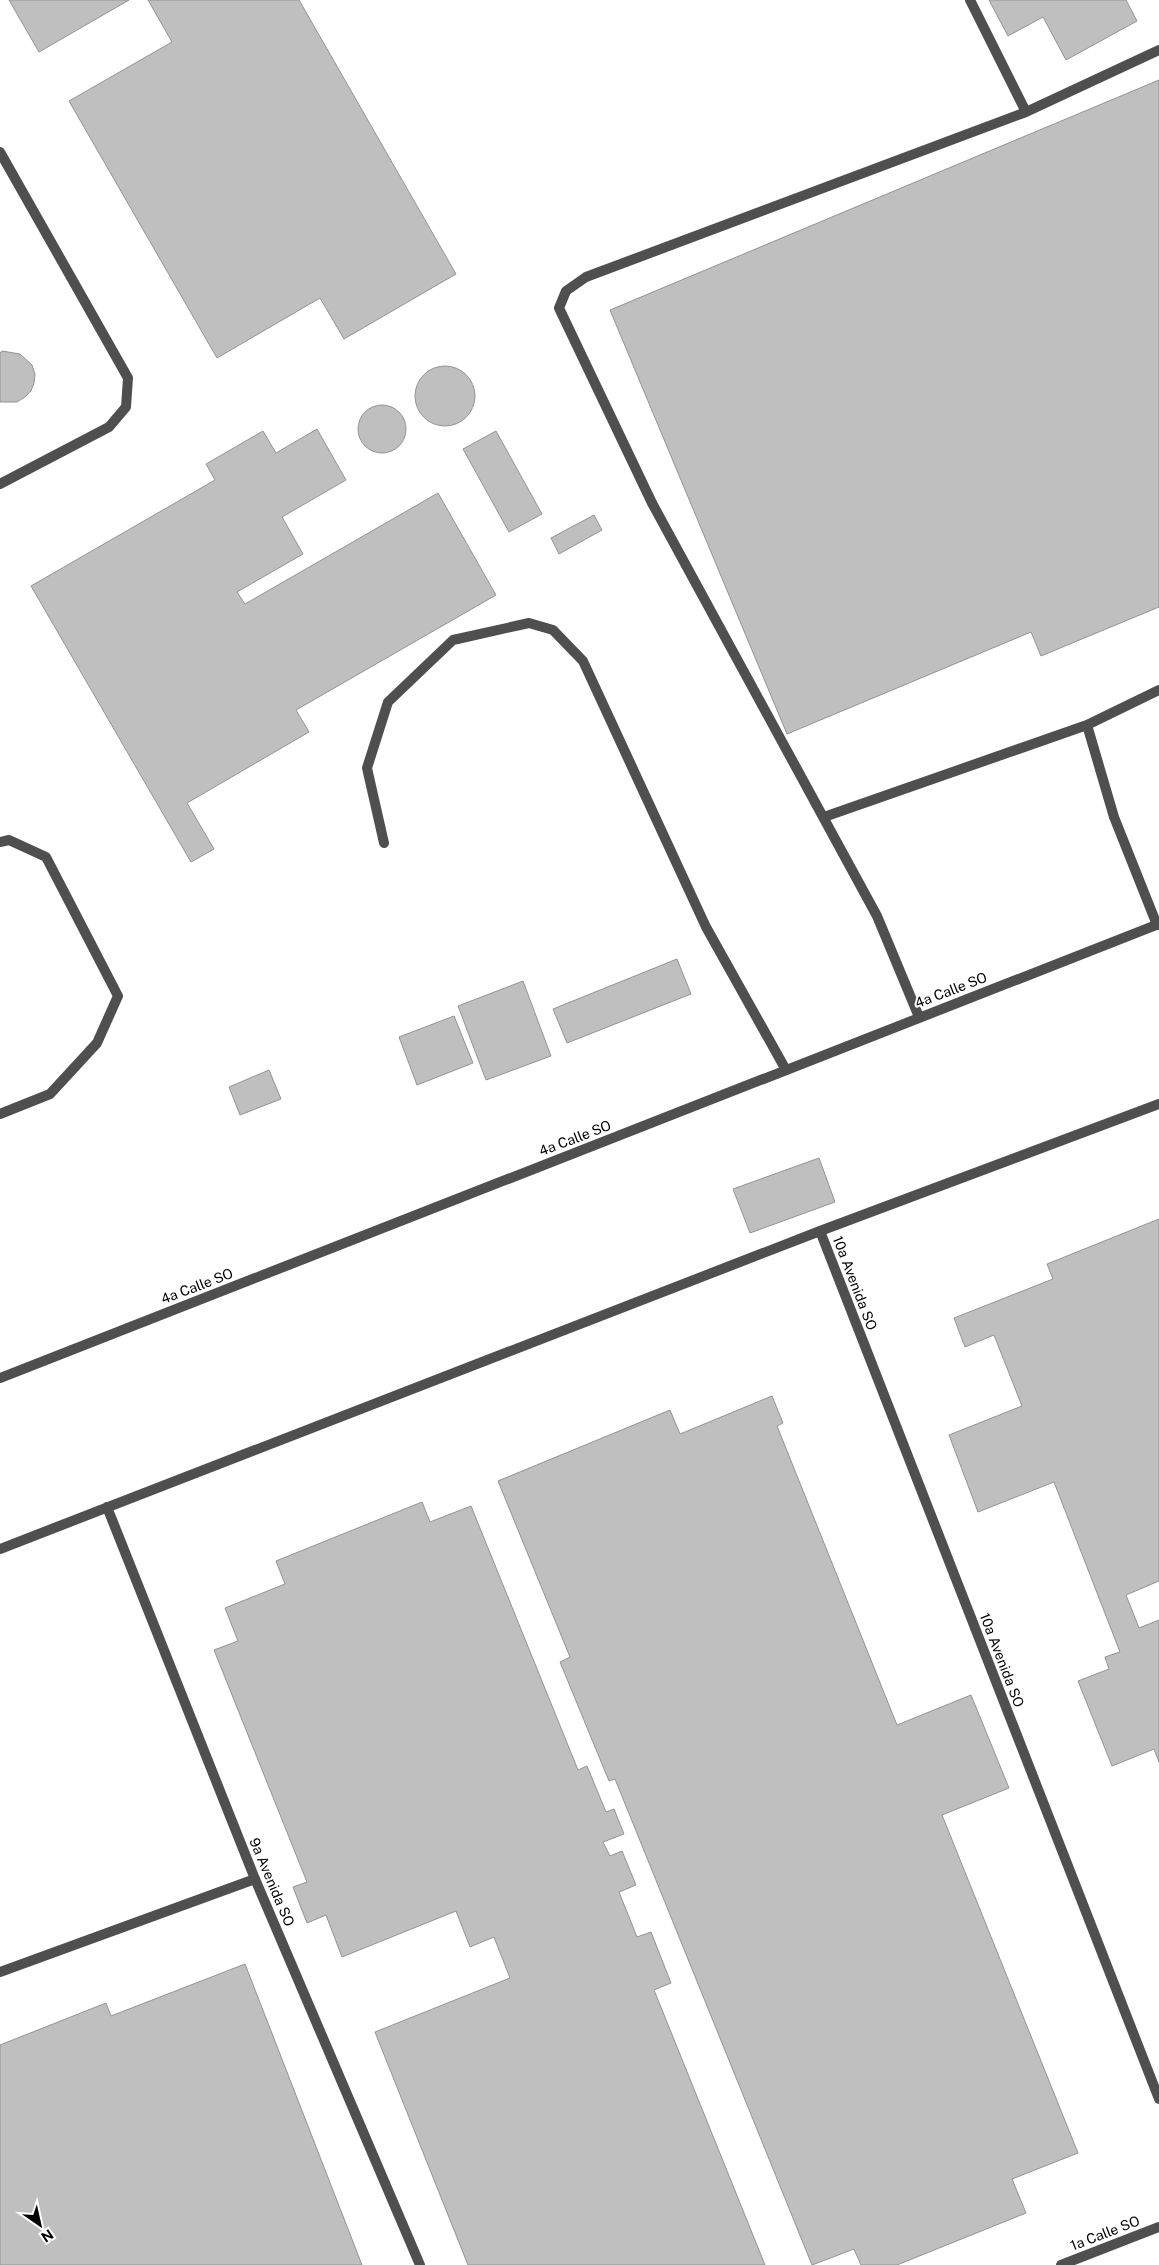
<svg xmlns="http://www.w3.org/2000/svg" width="1159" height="2265" font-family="'Public Sans',sans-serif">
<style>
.building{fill:#bfbfbf;stroke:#939393}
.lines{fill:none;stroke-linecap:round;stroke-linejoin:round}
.service{stroke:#4f4f4f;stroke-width:10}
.minor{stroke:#4f4f4f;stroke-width:10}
.tertiary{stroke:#4f4f4f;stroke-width:10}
.labels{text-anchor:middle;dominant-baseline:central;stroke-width:4;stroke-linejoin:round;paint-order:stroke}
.street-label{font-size:14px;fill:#000;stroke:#fff}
</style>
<rect width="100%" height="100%" fill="#fff"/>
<path class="building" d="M9 0H129L39 52Z
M148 0H299L456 274 344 339 320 298 217 358 69 101 172 42Z
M989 0H1126L1137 21 1066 60 1043 17 1008 36Z
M1159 80V607L1041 656 1031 632 787 734 610 310Z
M2 351 20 354 32 365 35 374 34 383 31 391 25 397 17 402H0V353Z
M415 396a30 30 0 1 1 60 0a30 30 0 1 1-60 0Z
M358 429a24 24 0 1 1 48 0a24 24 0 1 1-48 0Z
M317 429 346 480 282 517 303 554 237 592 245 604 438 493 496 595 296 710 309 732 187 803 214 849 191 862 31 586 215 480 206 464 263 431 276 453Z
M496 431 542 514 509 532 463 449Z
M594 515 602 530 559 554 551 538Z
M677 959 691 994 567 1043 553 1009Z
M523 981 551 1056 486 1080 458 1006Z
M454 1016 473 1063 417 1085 399 1037Z
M269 1070 281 1099 240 1115 229 1087Z
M819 1158 835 1202 750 1233 733 1189Z
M1159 1219V1581L1126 1595 1139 1628 1159 1620V1762L1154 1749 1112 1766 1078 1681 1109 1669 1105 1657 1120 1652 1054 1482 978 1512 949 1435 1022 1406 994 1335 965 1347 954 1318 1053 1279 1047 1264Z
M772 1396 783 1423 777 1426 897 1725 971 1695 1009 1788 942 1815 1078 2153 1012 2179 1026 2213 897 2265H861L854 2249 812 2265 615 1779 609 1781 560 1662 570 1657 498 1481 670 1410 680 1434Z
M422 1502 430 1522 471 1506 578 1770 587 1766 606 1812 614 1809 624 1834 603 1842 610 1856 622 1851 636 1885 619 1892 637 1937 651 1932 671 1983 654 1990 765 2265H468L375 2032 510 1978 494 1937 470 1947 456 1911 342 1957 326 1915 307 1923 293 1887 307 1882 214 1650 238 1641 225 1608 285 1584 276 1561Z
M245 1964 362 2265H0V2045L106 2003 111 2016Z"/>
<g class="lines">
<path class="service" d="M970 0 1026 112
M0 152 128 378 126 407 109 427 0 484
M1087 725 1114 817 1157 925
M824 817 1087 725 1159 690
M0 842 9 840 46 857 118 996 97 1043 50 1094 0 1114
M384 843 367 768 388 702 453 640 529 623 553 630 583 661 706 927 786 1070
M919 1017 877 916 652 503 559 308 566 291 586 277 1026 112 1159 50
M0 1972 255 1879"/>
<path class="minor" d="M820 1231 1159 2099
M107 1507 255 1879 420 2265
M0 1549 820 1231 1159 1104
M1061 2265 1159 2227"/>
<path class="tertiary" d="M0 1378 1159 924"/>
</g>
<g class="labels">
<g class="street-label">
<text transform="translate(951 990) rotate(-21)">4a Calle SO</text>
<text transform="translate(575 1138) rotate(-21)">4a Calle SO</text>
<text transform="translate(855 1283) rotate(69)">10a Avenida SO</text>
<text transform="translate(197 1286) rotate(-21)">4a Calle SO</text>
<text transform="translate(1002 1660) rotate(69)">10a Avenida SO</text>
<text transform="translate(272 1882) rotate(67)">9a Avenida SO</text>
<text transform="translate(1105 2233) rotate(-21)">1a Calle SO</text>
</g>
</g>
<g transform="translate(40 2225) rotate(146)" stroke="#ffffff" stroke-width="4" paint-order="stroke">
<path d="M0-4L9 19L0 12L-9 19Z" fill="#000000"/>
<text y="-8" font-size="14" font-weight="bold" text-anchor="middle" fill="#000000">N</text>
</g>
</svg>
